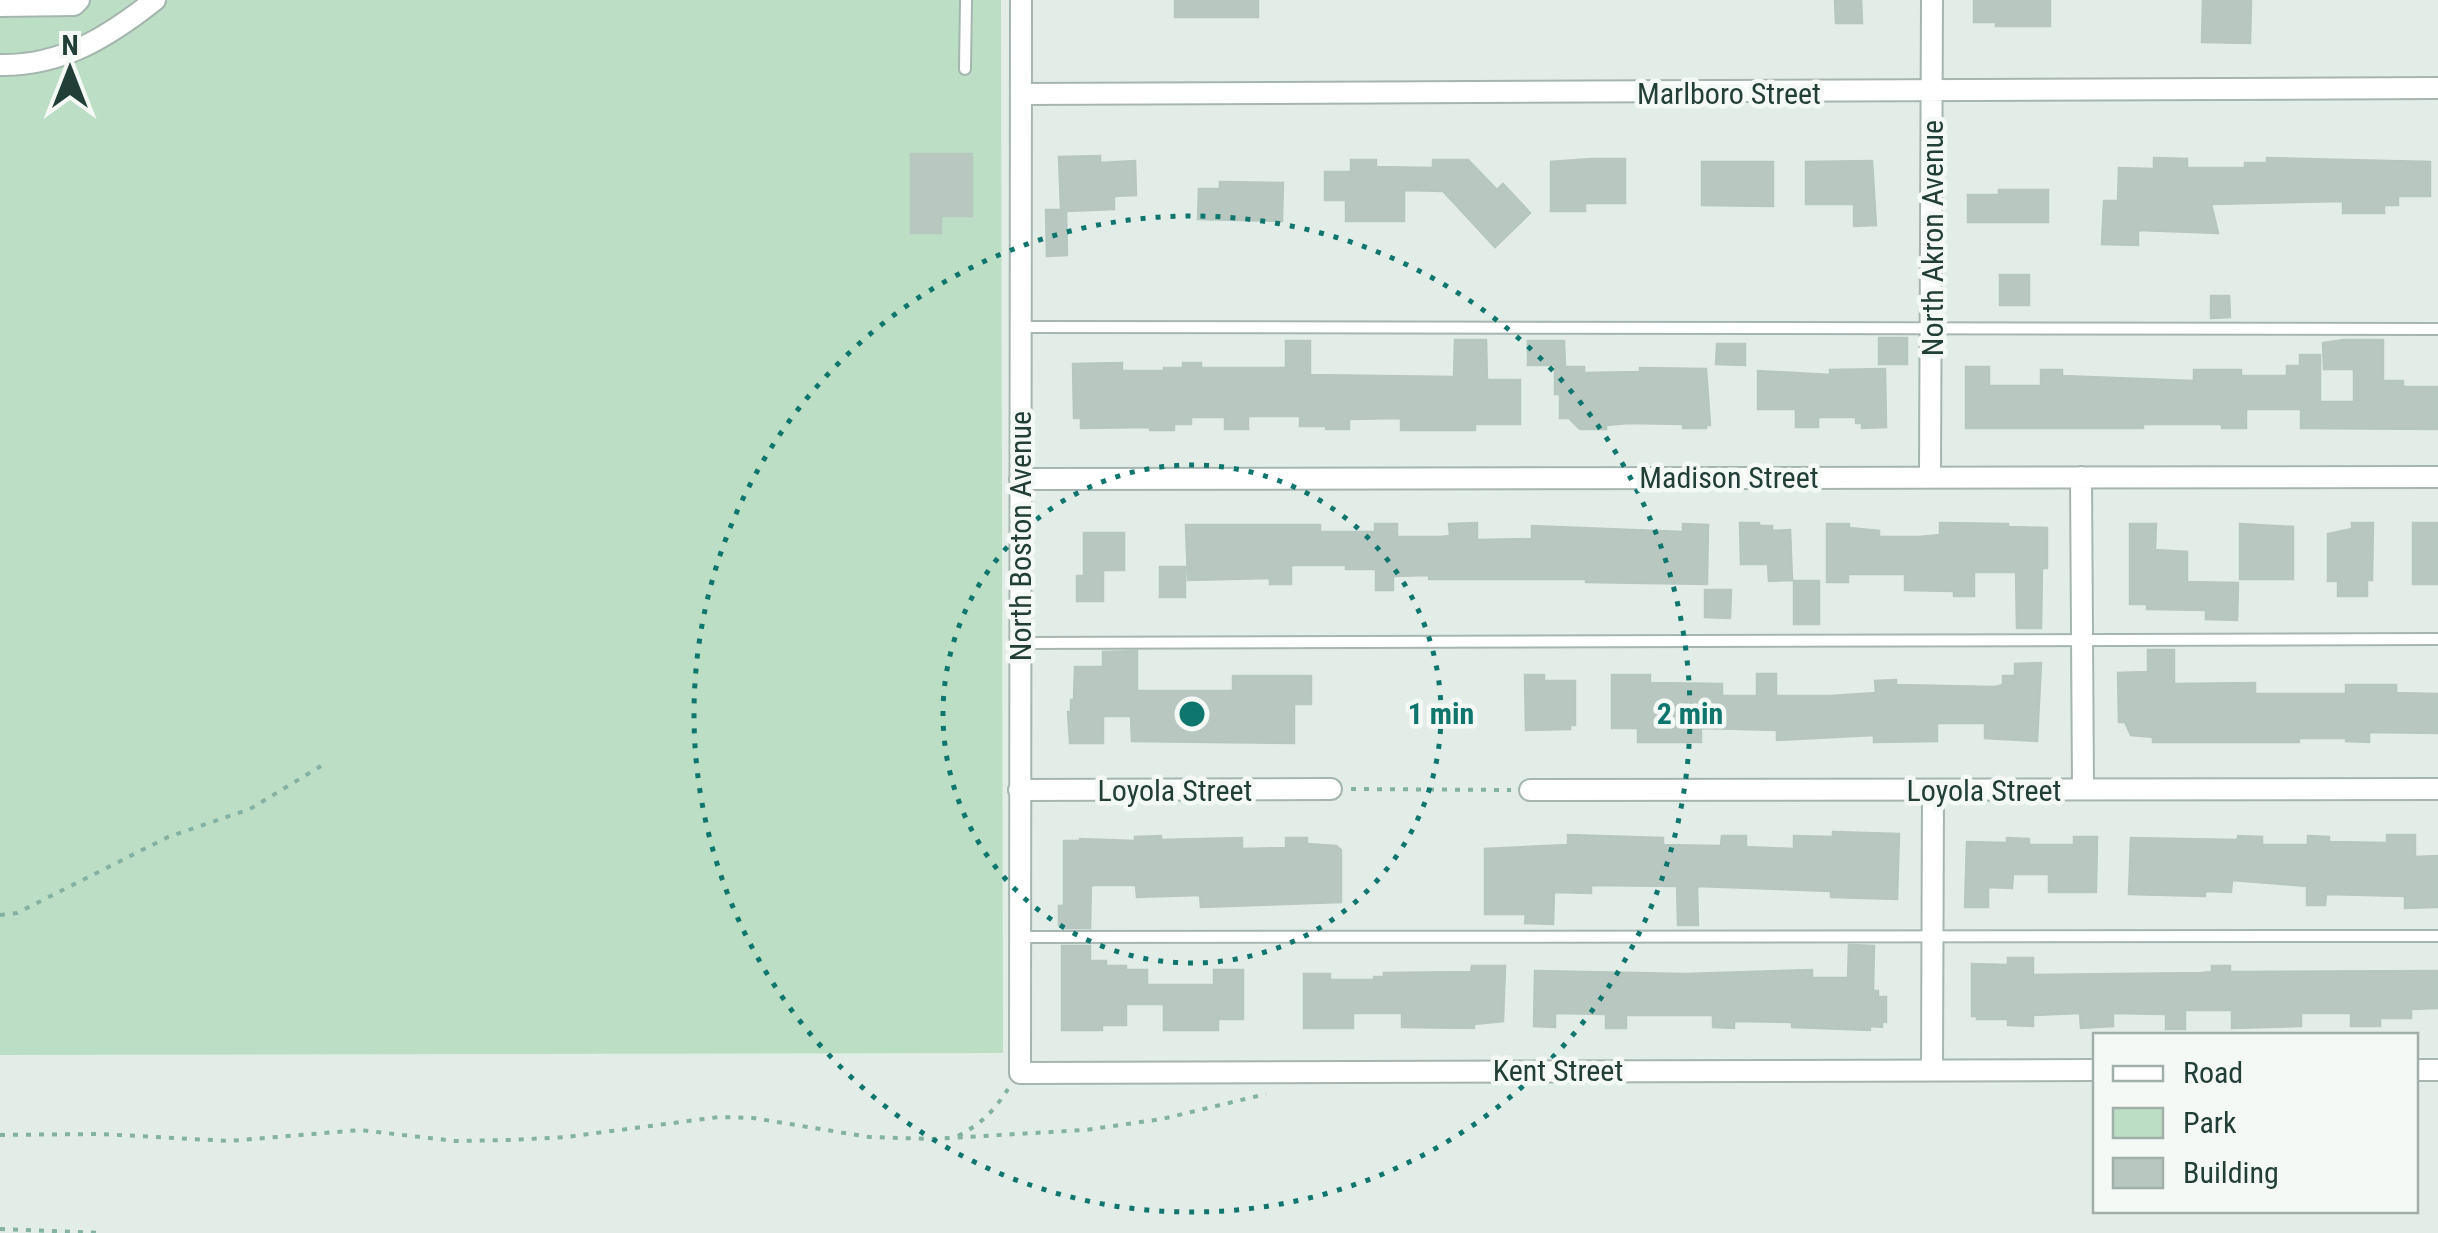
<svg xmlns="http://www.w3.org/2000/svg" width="2438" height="1233" font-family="'Roboto Condensed',sans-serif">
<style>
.green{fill:#bcdec4}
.building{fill:#b8c8c1;stroke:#b5c7bf;stroke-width:2.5}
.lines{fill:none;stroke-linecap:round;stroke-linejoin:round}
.service-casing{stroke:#a5b5af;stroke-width:14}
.minor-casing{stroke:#a5b5af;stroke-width:24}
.path{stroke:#83b1a2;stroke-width:4;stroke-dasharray:5 8;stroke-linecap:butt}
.service{stroke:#fff;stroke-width:10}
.minor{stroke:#fff;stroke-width:20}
.ring{fill:none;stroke:#0f766e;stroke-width:5;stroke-dasharray:5 10}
.labels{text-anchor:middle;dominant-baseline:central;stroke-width:9;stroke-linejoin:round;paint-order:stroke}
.street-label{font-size:30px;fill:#223f37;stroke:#f4f9f6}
.centre{fill:#0f766e;stroke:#f4f9f6;stroke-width:5}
.ring-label{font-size:30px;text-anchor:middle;font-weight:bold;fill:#0f766e;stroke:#f4f9f6;stroke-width:9;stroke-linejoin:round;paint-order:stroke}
</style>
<rect width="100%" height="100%" fill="#e3ede8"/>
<path class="green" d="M0 0H1001L1003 1053 0 1055Z"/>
<path class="building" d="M1175 0H1258V17H1175Z
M1835 0H1861L1862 23H1836Z
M1974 0H2050V26H1996V22H1974Z
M2203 0H2251L2250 43 2202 42Z
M911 154H972V216H941V233H911Z
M1100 156V163L1135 161 1136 195 1114 196V209L1066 211 1067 255 1047 256 1046 210H1061L1059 157Z
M2154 158 2187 159V168H2245V163H2267V158L2430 162V196H2398V205H2384V213H2343V201L2211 204 2218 233 2138 230V245L2102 244 2104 201H2118L2119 168 2154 169Z
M1591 159H1625V203H1585V211H1551V162Z
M1351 160H1376V167L1433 168V160H1468L1497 190 1503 184 1530 213 1495 247 1443 191 1404 190V221H1346V200H1325V172H1351Z
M1872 161 1876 225 1854 226V204H1806V162Z
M1702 162H1773V206L1702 205Z
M1220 182 1283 183 1282 221 1198 219 1199 189H1220Z
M1999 190H2048V222H1968V195H1999Z
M2000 275H2029V305H2000Z
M2211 296H2229L2230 317 2211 318Z
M1879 338H1907V364H1879Z
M1455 340H1486L1487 380H1520V424H1475V430H1401V418L1349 419V429H1326V426H1300V416H1248V429H1225V417H1191V424H1174V430H1150V427L1081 428V418H1074L1073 364 1122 363V371H1164V368H1183V363H1201V368H1286V341H1310V375L1454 377Z
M2344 340H2383V381H2403V387H2438V429L2301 428V409H2246V428H2222V424H2143V428H1966V367H1989V386H2041V370H2062V376L2194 381V370H2241V376H2287V366H2300V355H2320V402H2354V369H2324L2323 343Z
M1528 341H1564L1565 365H1528Z
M1717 344H1745V365L1716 364Z
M1555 367H1584V373L1640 372V368L1706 369 1710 425H1706V428H1683V424L1629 423 1606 425V429H1580L1569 418H1560V394H1555Z
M1885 369 1886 427 1862 428V423H1856V417H1818V427H1796V409H1758V371L1830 375V370Z
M1477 523V540L1532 539V526L1683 532V524L1708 525 1707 584 1586 582V579H1429V575L1393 576V590H1376V569H1346V565H1291V584H1270V578L1188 580 1186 525H1320V532H1375V524H1397V537H1441L1450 536 1449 524Z
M1740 523H1759V526H1772V531L1790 530 1792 580 1769 581 1768 564H1741Z
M1940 523 2008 524V527L2047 528V568H2042L2041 628H2017L2016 572H1974V596H1954V591L1905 590V574H1848V582H1827V524H1849V528L1879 531V537H1919L1940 535Z
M2352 523H2373L2372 580H2367V596H2338V581H2328V534L2352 529Z
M2413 523H2438V584H2413Z
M2130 524H2156L2155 550 2187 552V582L2238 583 2237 620 2206 619V610L2147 609V604H2130Z
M2240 524 2293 527V579H2240Z
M1084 533H1124V570H1103V601H1077V576H1084Z
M1160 567H1185V597H1160Z
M1794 581H1819V624H1794Z
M1705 590H1731L1730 618 1705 617Z
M2148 650H2174V684L2255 683V694H2346V685H2396V693L2438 694V733L2369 732V742L2346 741V738H2299V742H2153V737L2131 735 2125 722H2119L2118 673 2148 672Z
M1137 651V691H1233V676H1311V704H1294V743L1132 741 1131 716H1103V743H1070L1068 712H1071V700H1074L1075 667H1103V652Z
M2041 663 2037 741 1985 738V723H1937V741L1874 742V735L1777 740V730L1701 728V742H1638V728H1612V675H1650V683L1722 684V696H1757V674H1776V696H1830L1876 693 1875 681 1896 680V685L1995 687 2003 685V676H2015V664Z
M1525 675H1544V681H1575V725H1570V729L1526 730Z
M1833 832 1899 834 1897 899 1831 897V891L1697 886 1698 925H1678L1677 886 1591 885V893L1554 892 1553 924 1525 923 1526 914H1485V849L1568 845V835L1663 838V845L1721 846 1722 836H1746V847L1794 849V836L1833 837Z
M2387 835H2415V857L2438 856V907L2405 908V896L2326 894 2325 905H2307V886L2232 880 2231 892 2205 891V896L2129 894 2131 838 2238 840V836L2262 837V845H2308V836L2329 837V842L2387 843Z
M1161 836V840L1242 838V849L1286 848V838H1307V844L1336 846 1341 850V902L1201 907 1200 895 1137 897 1136 885H1091L1090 928H1062L1059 925V906H1064V841H1080V839L1135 841V837Z
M2074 837H2097L2096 892H2049V874H2013L2012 888 1988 887V907H1965L1967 842 2007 843V838L2029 839V845H2074Z
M1849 945 1874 946 1873 991H1878V997H1886V1022L1882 1021V1027L1870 1026V1030L1792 1027V1022L1734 1021V1028L1713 1027V1015H1626V1028H1606V1014L1555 1013V1027L1534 1026 1535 971 1686 974 1812 970V978H1848Z
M1062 946H1090V961H1106V966H1126V970H1147V985H1214V970H1243V1019H1218V1030H1164V1004H1126V1025H1102V1030H1062Z
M2008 958H2033V975L2202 973 2212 972V966H2230V972L2438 971V1008L2411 1009V1018H2380V1026H2351V1013H2301V1026L2232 1028V1010H2185V1029H2166V1014L2113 1013V1026L2081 1028 2080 1013 2033 1015V1026L2008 1025V1019H1977V1016H1972V964L2008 965Z
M1472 966H1505L1503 1021 1474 1024V1028L1402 1027V1013H1353V1028H1304V974H1330V980H1374V977H1384V973L1471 972Z"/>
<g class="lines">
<defs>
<path id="service" d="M965 69 966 0
M1021 327 2438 329
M1020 643 2438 639
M1021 937 2438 936"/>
<path id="minor" d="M1021 0 1020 1073 2096 1070
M0 6 74 5 79 0
M0 65C62 66 108 37 155 0
M1021 94 2438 88
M1930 476 1932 0
M2081 477 2083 789
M1020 479 2438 477
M1019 790 1331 789
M1530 790 2438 789
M1932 1070 1933 790
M2416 1070H2438"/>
</defs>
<use href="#service" class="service-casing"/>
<use href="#minor" class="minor-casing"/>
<path class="path" d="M1351 789 1511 790
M0 915 17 913 168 837 250 809 321 766
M0 1135 101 1134 229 1141 360 1130 455 1141 511 1140 566 1137 719 1117 753 1118 869 1137 931 1139 1085 1130 1162 1119 1266 1094
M958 1136C981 1124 994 1111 1008 1089
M0 1229 101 1233"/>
<use href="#service" class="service"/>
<use href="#minor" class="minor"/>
</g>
<g class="ring">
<circle cx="1192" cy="714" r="249"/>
<circle cx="1192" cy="714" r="498"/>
</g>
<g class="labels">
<g class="street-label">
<text x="1729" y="93">Marlboro Street</text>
<text transform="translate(1932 238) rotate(-90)">North Akron Avenue</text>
<text x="1729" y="477">Madison Street</text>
<text transform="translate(1020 536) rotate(-90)">North Boston Avenue</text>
<text x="1175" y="790">Loyola Street</text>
<text x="1984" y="790">Loyola Street</text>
<text x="1558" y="1070">Kent Street</text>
</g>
</g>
<circle cx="1192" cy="714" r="15" class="centre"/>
<g class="ring-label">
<text x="1441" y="724">1 min</text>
<text x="1690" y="724">2 min</text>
</g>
<rect x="2093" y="1033" width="325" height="180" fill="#f4f9f6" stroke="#a0afaa" stroke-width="2.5"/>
<rect x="2113" y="1066" width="50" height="15" fill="#ffffff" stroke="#a0afaa" stroke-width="2.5"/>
<text x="2183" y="1083" font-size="30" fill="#223f37">Road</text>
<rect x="2113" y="1108" width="50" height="30" fill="#bcdec4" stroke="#a0afaa" stroke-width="2.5"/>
<text x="2183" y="1133" font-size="30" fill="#223f37">Park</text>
<rect x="2113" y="1158" width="50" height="30" fill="#b8c8c1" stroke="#a0afaa" stroke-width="2.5"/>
<text x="2183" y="1183" font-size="30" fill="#223f37">Building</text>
<g transform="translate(70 70)" stroke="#f4f9f6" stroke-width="8" paint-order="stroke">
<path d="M0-8L18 38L0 25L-18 38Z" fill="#223f37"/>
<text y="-15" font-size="28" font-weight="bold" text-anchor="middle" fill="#223f37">N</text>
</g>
</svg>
